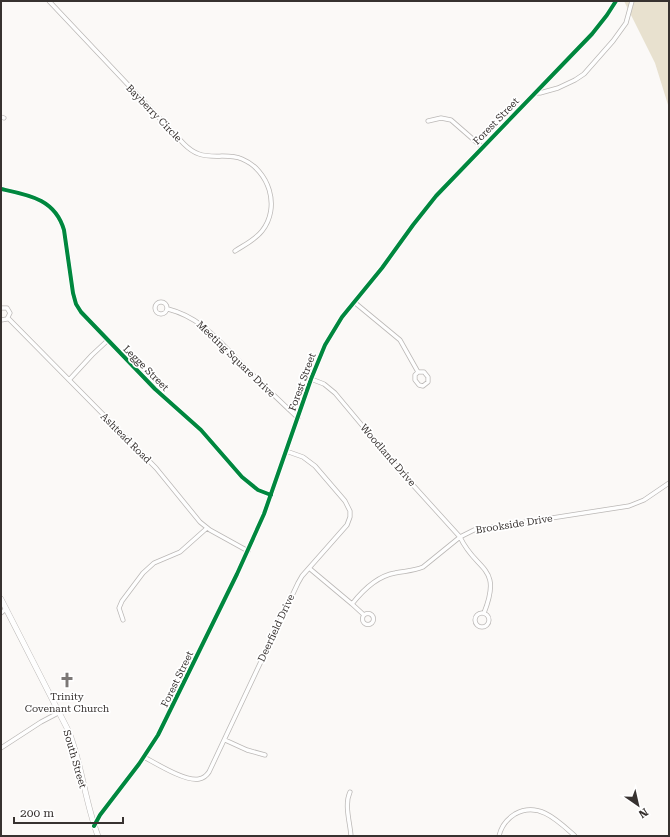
<svg xmlns="http://www.w3.org/2000/svg" width="670" height="837" font-family="'Roboto Serif',serif">
<style>
.green{fill:#e8e1cf}
.lines{fill:none;stroke-linecap:round;stroke-linejoin:round}
.street-casing{stroke:#bbb8b6;stroke-width:5}
.secondary-casing{stroke:#bbb8b6;stroke-width:6}
.street{stroke:#fefefe;stroke-width:3.5}
.secondary{stroke:#fefefe;stroke-width:5}
.cycleway-casing{stroke:#fff;stroke-width:6}
.cycleway{stroke:#00873e;stroke-width:4}
.labels{text-anchor:middle;dominant-baseline:central;stroke-width:3.5;stroke-linejoin:round;paint-order:stroke}
.street-label{font-size:10px;fill:#373230;stroke:#fff}
.poi-label{font-size:10px;fill:#373230;stroke:#fff}
</style>
<rect width="100%" height="100%" fill="#fbf9f7"/>
<path class="green" d="M624 1H669V108L655 63Z"/>
<g class="lines">
<defs>
<path id="street" d="M49 1 184 144C188 148 193 152 199 154 213 159 228 153 242 159 269 170 281 207 262 231 255 240 244 245 235 251
M535 93H540L558 88 575 80 584 74 613 41 626 23 632 1
M1 117 4 118
M428 121 441 118 451 120 482 147
M1 189C29 195 55 199 64 230L73 293 76 304 81 312 155 389 201 430 242 477 258 490 271 495
M155 308a6 6 0 1 1 12 0a6 6 0 1 1-12 0Z
M354 302 400 340 418 372 415 375V380L419 385 423 386 428 382V377L424 372H418
M1 308H7L10 313 7 319 1 320
M168 309C203 318 220 343 245 367 262 384 280 401 298 418
M8 318 156 468 200 522 210 530 248 551
M311 379 324 384 335 393 402 473 460 537C476 572 503 565 484 613
M69 380 92 355 107 341
M309 568 352 604 364 615
M352 604C363 590 377 576 395 573 404 571 414 571 423 567L460 537 474 530 629 506 644 500 669 483
M475 620a7 7 0 1 1 14 0a7 7 0 1 1-14 0Z
M1 613 6 609
M362.5 619a5.5 5.5 0 1 1 11 0a5.5 5.5 0 1 1-11 0Z
M123 620 119 608 122 601 143 573 154 563 180 552 207 528
M225 740 247 750 265 755
M1 748 41 722 60 712
M144 757C157 764 186 782 199 779 204 778 207 775 209 772L298 583 302 576 347 525 350 517V511L345 501 315 466 303 457 286 451
M350 792C344 805 350 822 351 836
M94 826 100 815 139 764 158 735 237 574 264 514 311 379 325 345 342 317 382 268 413 225 436 196 592 34 607 15 616 1
M499 836C501 827 507 819 515 814 539 801 558 821 575 836"/>
<path id="secondary" d="M1 599 69 732C82 765 85 802 98 836"/>
</defs>
<use href="#street" class="street-casing"/>
<use href="#secondary" class="secondary-casing"/>
<use href="#street" class="street"/>
<use href="#secondary" class="secondary"/>
<defs>
<path id="cycleway" d="M1 189C29 195 55 199 64 230L73 293 76 304 81 312 155 389 201 430 242 477 258 490 271 495
M94 826 100 815 139 764 158 735 237 574 264 514 311 379 325 345 342 317 382 268 413 225 436 196 592 34 607 15 616 1"/>
</defs>
<use href="#cycleway" class="cycleway-casing"/>
<use href="#cycleway" class="cycleway"/>
</g>
<defs>
<symbol id="church-bare" viewBox="-9 -9 18 18"><path d="M-1.2-6h2.4v3.5h3.3v2.4h-3.3V6h-2.4V-.1h-3.3v-2.4h3.3Z" fill="#7c7876" stroke="#fff" stroke-width="2.5" paint-order="stroke"/></symbol>
</defs>
<g fill-rule="evenodd">
<use href="#church-bare" x="56" y="669" width="22" height="22"/>
</g>
<g class="labels">
<g class="street-label">
<text transform="translate(154 113) rotate(46)">Bayberry Circle</text>
<text transform="translate(496 121) rotate(-46)">Forest Street</text>
<text transform="translate(236 359) rotate(44)">Meeting Square Drive</text>
<text transform="translate(146 368) rotate(45)">Legge Street</text>
<text transform="translate(302 382) rotate(-70)">Forest Street</text>
<text transform="translate(126 438) rotate(45)">Ashtead Road</text>
<text transform="translate(388 455) rotate(49)">Woodland Drive</text>
<text transform="translate(514 524) rotate(-9)">Brookside Drive</text>
<text transform="translate(276 628) rotate(-65)">Deerfield Drive</text>
<text transform="translate(177 679) rotate(-64)">Forest Street</text>
<text transform="translate(75 759) rotate(74)">South Street</text>
</g>
<g class="poi-label">
<text x="67" y="696">Trinity<tspan x="67" dy="12">Covenant Church</tspan></text>
</g>
</g>
<rect width="670" height="837" fill="none" stroke="#373230" stroke-width="4"/>
<g transform="translate(638 805) rotate(146)" stroke="#ffffff" stroke-width="3" paint-order="stroke">
<path d="M0-3L7 15L0 10L-7 15Z" fill="#373230"/>
<text y="-6" font-size="11" font-weight="bold" text-anchor="middle" fill="#373230">N</text>
</g>
<path d="M14 817v6h109v-6" fill="none" stroke="#373230" stroke-width="2"/>
<text x="20" y="817" font-size="12" fill="#373230" stroke="#ffffff" stroke-width="3" paint-order="stroke">200 m</text>
</svg>
